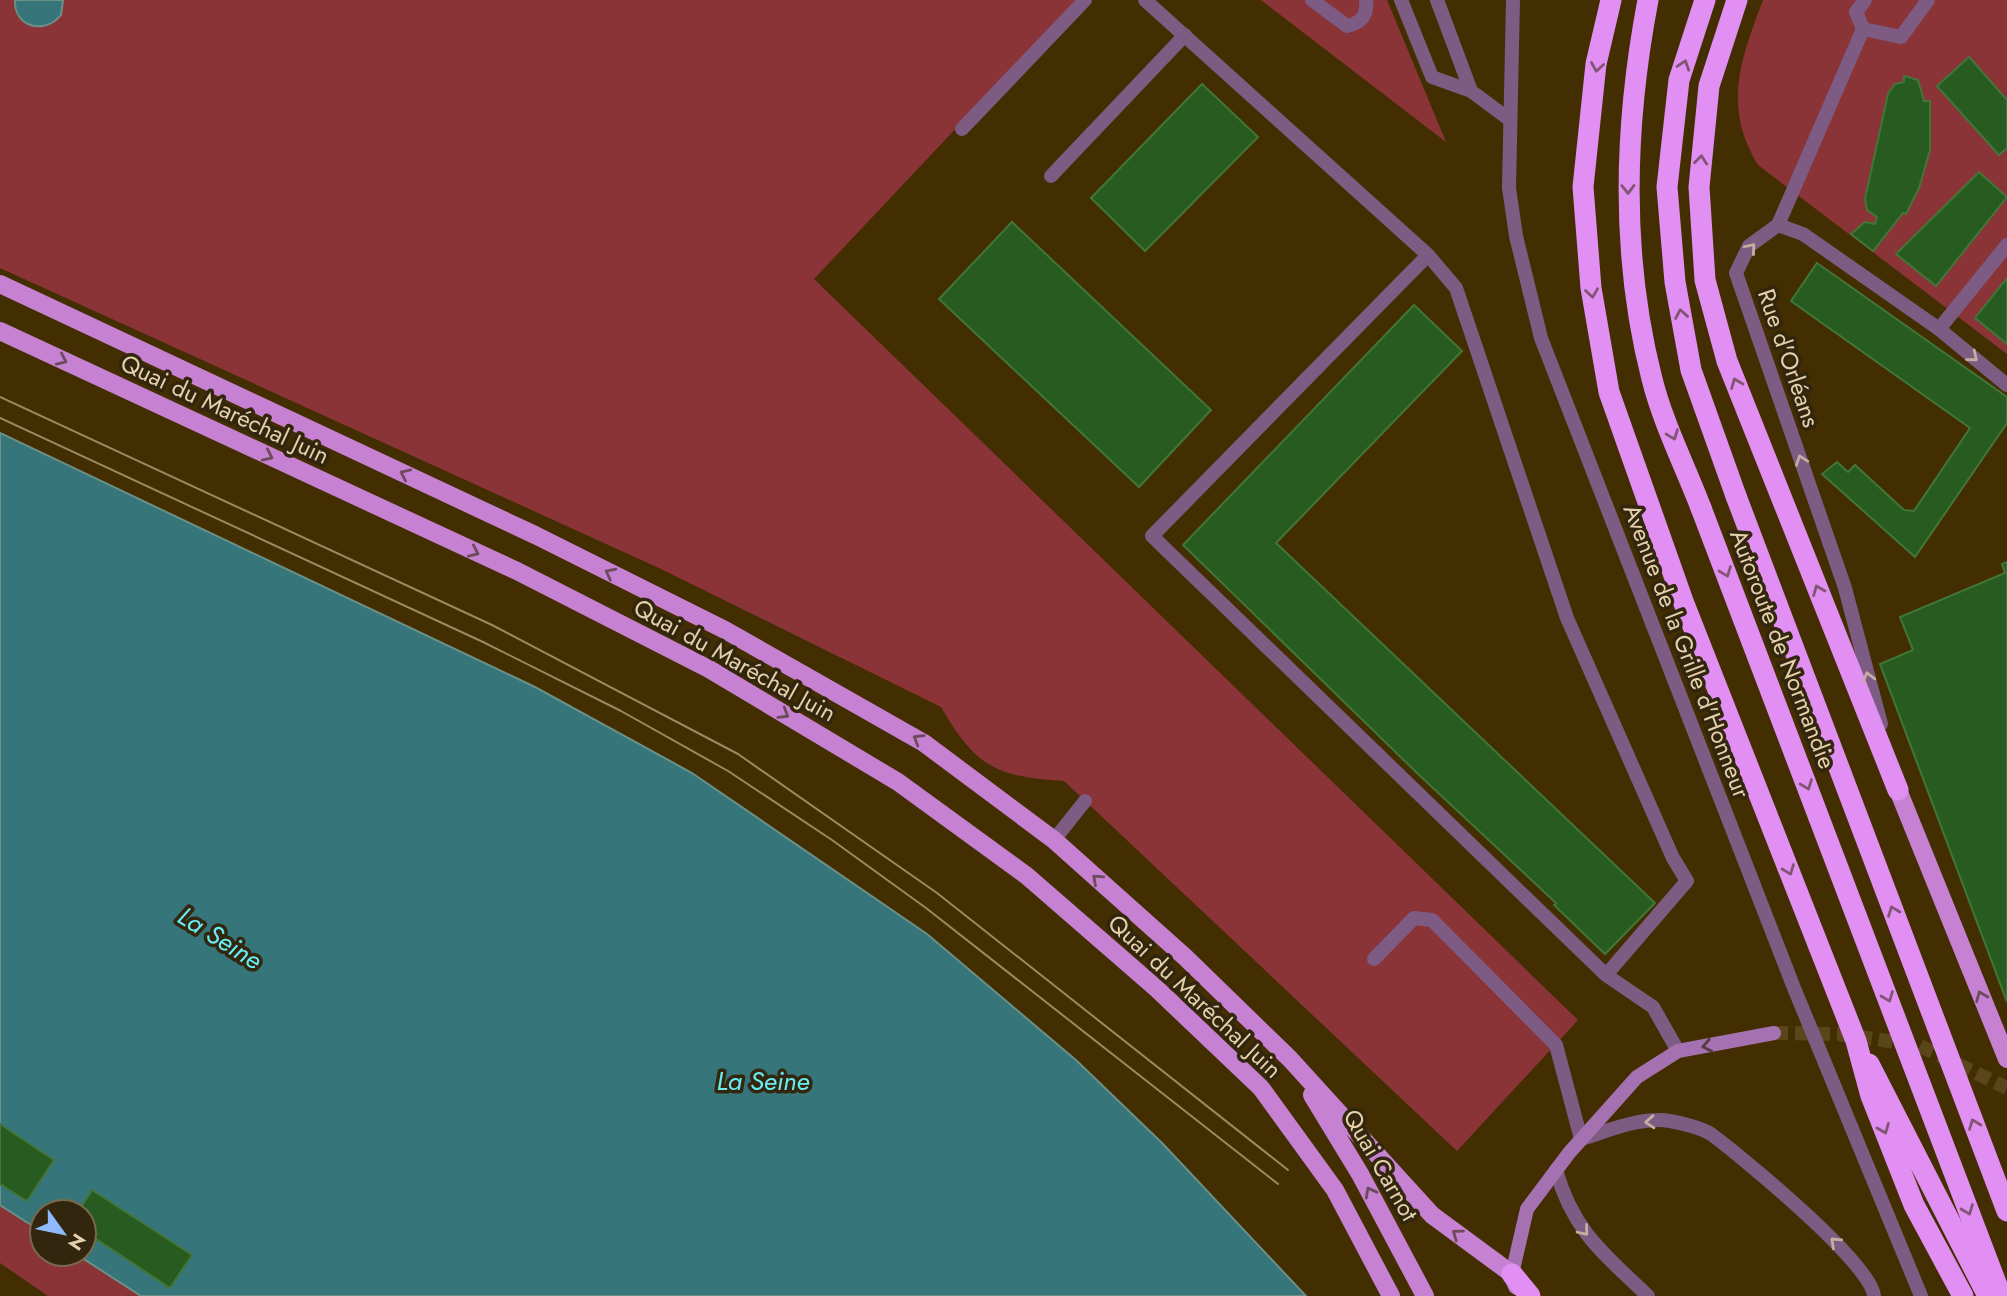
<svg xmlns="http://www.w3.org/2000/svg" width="2007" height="1296" font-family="Jost,sans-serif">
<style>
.green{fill:#8a3438}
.water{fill:#367579;stroke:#6a9088;stroke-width:2}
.building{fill:#285b1f;stroke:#427639;stroke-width:2}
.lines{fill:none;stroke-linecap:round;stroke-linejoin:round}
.secondary-tunnel{stroke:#5b461c;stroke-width:14;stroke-dasharray:14 7;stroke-linecap:butt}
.service{stroke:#7d5b83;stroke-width:14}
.minor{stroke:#7d5b83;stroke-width:14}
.secondary{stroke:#a671b0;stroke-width:14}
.primary{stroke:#c681d3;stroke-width:18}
.motorway{stroke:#e28ff3;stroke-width:21}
.tram{stroke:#9d8861;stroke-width:2}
.motorway-bridge{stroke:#e28ff3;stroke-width:21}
.oneway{stroke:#825575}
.oneway2{stroke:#c6ada0}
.oneway3{stroke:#6e4a5d}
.oneway4{stroke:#563c3f}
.labels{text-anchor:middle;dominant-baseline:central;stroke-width:7;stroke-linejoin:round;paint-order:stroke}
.street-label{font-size:24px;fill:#e5d0ac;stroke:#33260e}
.water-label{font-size:26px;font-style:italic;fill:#68ecf4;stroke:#33260e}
</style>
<rect width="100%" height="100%" fill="#432e02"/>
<path class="green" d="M0 0H1077L814 279 1578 1020 1457 1151 1064 781C996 777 976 767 941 707L661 569 0 268Z
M1261 0H1387L1446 142Z
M1763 0H2007V354L1758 165C1722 107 1741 59 1763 0Z
M0 1205 42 1232V1254H76L141 1296H48L0 1263Z"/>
<path class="water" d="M15 0H63L61 15 55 21C37 33 14 24 15 0Z
M0 433 535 687 692 773 927 934 1077 1061 1163 1144 1306 1296H141L76 1254H84V1212H42V1232L0 1205Z"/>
<path class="building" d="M1969 57 2007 100V148L1999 155 1937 86Z
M1904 76 1918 80 1924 101H1930V150L1919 188 1906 214 1903 213 1873 251 1851 234 1865 222 1875 224 1877 217 1867 210 1865 199 1888 94 1895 84 1904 82Z
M1202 84 1258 137 1145 251 1091 198Z
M1979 172 2007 197 1936 286 1896 254Z
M1012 222 1211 410 1139 487 939 299Z
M1817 263 2007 397V423L1915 557 1822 474 1837 462 1848 472 1855 465 1904 510 1914 511 1970 428 1791 301Z
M2007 278V344L1975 318Z
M1414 305 1462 351 1276 543 1655 903 1605 954 1554 905 1556 903 1417 773 1183 545Z
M2007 562V1002L1880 664 1913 650 1900 617 2005 573 2002 564Z
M0 1124 54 1160 27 1201 0 1184Z
M92 1190 192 1255 170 1288 84 1231V1212H78Z"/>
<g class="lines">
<path class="secondary-tunnel" d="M1774 1033 1838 1034 1918 1045 2007 1088"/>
<path class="service" d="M1145 0 1428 255 1456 288 1567 618 1673 858 1687 881 1606 975
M1312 0 1347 26C1361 23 1368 15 1366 0
M1401 0 1432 77 1471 91 1510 120
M1437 0 1471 91
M1863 29 1901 37 1928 0
M962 129 1085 0
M1051 176 1185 35
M1778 225 1863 29 1856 12 1865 0
M1428 255 1152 536 1606 975 1653 1007 1678 1051
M1939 329 2007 245
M1054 840 1085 801
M1374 959 1414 918 1432 920 1556 1045 1581 1139"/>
<path class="minor" d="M1513 0 1509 188 1516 236 1541 338 1794 988 1921 1296
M1881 724 1845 588 1736 273 1749 246 1778 225 1803 234 1939 329 2007 385
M1581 1139C1608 1131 1641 1116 1670 1121 1682 1123 1701 1128 1711 1134 1742 1157 1872 1264 1874 1296
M1556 1170C1573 1231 1604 1254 1648 1296"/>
<path class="secondary" d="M1512 1274 1527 1209 1569 1153 1637 1077 1678 1051 1774 1033"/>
<path class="primary" d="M0 284 535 535 725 630 924 743 1054 840 1185 957 1290 1059 1432 1215 1512 1274 1517 1286
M0 331 517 571 709 669 898 782 1027 876 1157 989 1261 1088 1335 1190 1391 1296
M1898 790 2007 1059
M1312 1095 1360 1174 1425 1296"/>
<path class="motorway" d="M1611 0 1596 64 1583 187 1591 288 1609 392 1683 601 1856 1041 1871 1096 1914 1205 1963 1296
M1648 0C1624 126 1620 254 1652 379 1663 423 1685 466 1701 508
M1705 0 1679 80 1667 187 1675 282 1691 370 1736 496
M1737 0 1709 86 1699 187 1705 280 1727 361 1898 790
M1869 1064 1988 1296
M1512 1274 1530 1296"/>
<path class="tram" d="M0 397 492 625 738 754 937 893 1288 1170
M0 418 483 642 621 711 728 771 832 840 926 908 1278 1184"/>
<path class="motorway-bridge" d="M1736 496 2007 1211
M1701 508 2001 1296"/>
</g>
<defs><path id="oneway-chevron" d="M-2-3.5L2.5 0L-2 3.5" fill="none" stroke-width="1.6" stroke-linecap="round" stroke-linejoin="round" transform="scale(1.75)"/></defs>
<g class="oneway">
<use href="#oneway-chevron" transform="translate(1684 65) rotate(-72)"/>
<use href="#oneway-chevron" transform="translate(1597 67) rotate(99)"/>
<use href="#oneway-chevron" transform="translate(1701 160) rotate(-84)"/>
<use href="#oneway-chevron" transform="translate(1628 189) rotate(89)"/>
<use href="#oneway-chevron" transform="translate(1592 293) rotate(82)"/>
<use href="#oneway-chevron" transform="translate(1681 314) rotate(-100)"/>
<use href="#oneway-chevron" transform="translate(1736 383) rotate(-112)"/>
<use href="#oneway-chevron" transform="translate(1673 435) rotate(69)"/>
<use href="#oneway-chevron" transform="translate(1726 572) rotate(69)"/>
<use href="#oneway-chevron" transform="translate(1818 590) rotate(-112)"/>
<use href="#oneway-chevron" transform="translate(1807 785) rotate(69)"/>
<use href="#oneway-chevron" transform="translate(1789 870) rotate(69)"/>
<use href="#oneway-chevron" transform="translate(1893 911) rotate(-111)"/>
<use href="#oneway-chevron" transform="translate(1888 997) rotate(69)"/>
<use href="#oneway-chevron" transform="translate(1974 1124) rotate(-111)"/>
<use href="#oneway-chevron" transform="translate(1884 1129) rotate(68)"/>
<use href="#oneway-chevron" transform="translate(1968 1210) rotate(69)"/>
</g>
<g class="oneway2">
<use href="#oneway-chevron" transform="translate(1751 248) rotate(-50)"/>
<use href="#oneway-chevron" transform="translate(1973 357) rotate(39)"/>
<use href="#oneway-chevron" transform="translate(1801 460) rotate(-109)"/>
<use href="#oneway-chevron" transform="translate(1868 677) rotate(-105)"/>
<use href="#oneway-chevron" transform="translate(1650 1122) rotate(176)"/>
<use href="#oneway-chevron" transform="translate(1584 1231) rotate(51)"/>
<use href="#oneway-chevron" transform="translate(1835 1242) rotate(-137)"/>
</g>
<g class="oneway3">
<use href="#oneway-chevron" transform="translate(62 360) rotate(25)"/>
<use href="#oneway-chevron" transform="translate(268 456) rotate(25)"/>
<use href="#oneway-chevron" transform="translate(405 474) rotate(-155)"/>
<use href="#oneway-chevron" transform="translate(474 552) rotate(25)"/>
<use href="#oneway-chevron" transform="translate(610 573) rotate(-153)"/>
<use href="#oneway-chevron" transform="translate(784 714) rotate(31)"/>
<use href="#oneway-chevron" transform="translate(918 739) rotate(-149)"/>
<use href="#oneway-chevron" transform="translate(1097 879) rotate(-138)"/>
<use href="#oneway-chevron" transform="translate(1981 996) rotate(-112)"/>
<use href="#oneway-chevron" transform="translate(1370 1192) rotate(-118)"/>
<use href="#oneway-chevron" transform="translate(1457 1234) rotate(-144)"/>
</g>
<use class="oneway4" href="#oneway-chevron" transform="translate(1707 1046) rotate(169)"/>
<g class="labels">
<g class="street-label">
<text transform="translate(1789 358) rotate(71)">Rue d'Orléans</text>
<text transform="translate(225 409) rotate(25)">Quai du Maréchal Juin</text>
<text transform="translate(1783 649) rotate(69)">Autoroute de Normandie</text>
<text transform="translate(1687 651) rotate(69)">Avenue de la Grille d'Honneur</text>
<text transform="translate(735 660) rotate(29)">Quai du Maréchal Juin</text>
<text transform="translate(1195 996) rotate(43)">Quai du Maréchal Juin</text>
<text transform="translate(1381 1165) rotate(60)">Quai Carnot</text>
</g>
<g class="water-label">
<text transform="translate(220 938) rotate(32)">La Seine</text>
<text x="763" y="1081">La Seine</text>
</g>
</g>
<g transform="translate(63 1233) rotate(123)"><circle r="33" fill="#33260e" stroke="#7a6a4d" stroke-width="2"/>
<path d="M0-5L12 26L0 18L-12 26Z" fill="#90b8fd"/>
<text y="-10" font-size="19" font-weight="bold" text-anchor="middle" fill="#e5d0ac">N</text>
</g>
</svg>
